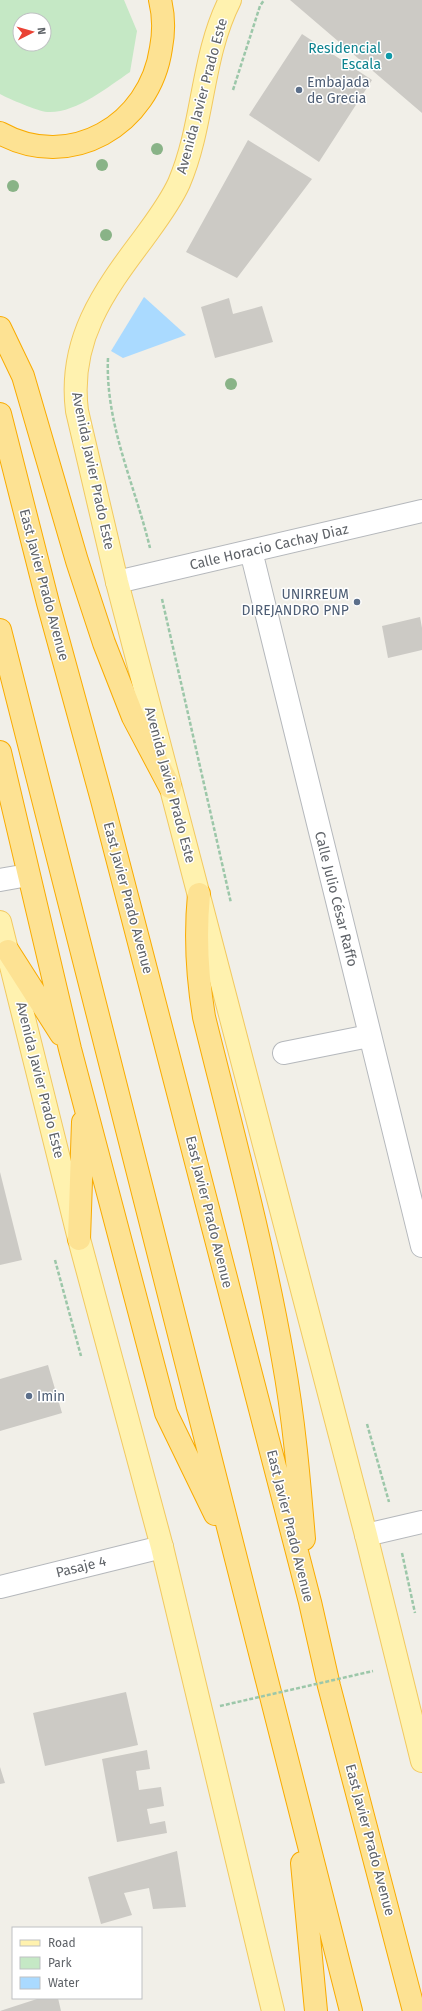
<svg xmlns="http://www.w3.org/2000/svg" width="422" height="2011" font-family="'Fira Sans',sans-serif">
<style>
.green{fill:#c5e8c5;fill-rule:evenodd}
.water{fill:#aadaff}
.building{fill:#cccac5}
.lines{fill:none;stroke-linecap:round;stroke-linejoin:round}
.minor-casing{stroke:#b5b8bc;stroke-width:24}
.major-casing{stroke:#f2c960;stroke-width:24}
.highway-casing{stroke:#f9ab00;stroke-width:24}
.path{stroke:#9cc7a9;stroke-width:2.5;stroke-dasharray:4 2;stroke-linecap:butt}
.minor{stroke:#fff;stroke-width:22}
.major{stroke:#fff2af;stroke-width:22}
.highway{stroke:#fde293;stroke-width:22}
.path-bridge{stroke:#9cc7a9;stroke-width:2.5;stroke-dasharray:4 2;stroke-linecap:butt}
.tree{fill:#89b387}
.culture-dot{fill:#0f9aa8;stroke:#fff;stroke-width:1.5}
.service-dot{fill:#5c6f8a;stroke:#fff;stroke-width:1.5}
.labels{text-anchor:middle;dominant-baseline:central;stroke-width:3;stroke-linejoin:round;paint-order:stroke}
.culture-label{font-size:14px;fill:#0d838f;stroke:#fff;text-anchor:end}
.service-label{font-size:14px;fill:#4e5e75;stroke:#fff;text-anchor:start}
.street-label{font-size:14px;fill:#5f6368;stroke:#fff}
</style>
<rect width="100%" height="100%" fill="#f1efe8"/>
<path class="green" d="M0 0H124L137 31 130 72C108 87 75 114 47 112 38 111 9 99 0 94ZM20 20H44V44H20Z"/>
<path class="water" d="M144 297 186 335 123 358 111 351Z"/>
<path class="building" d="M290 0H422V113Z
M302 34 372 80 319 162 249 115Z
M248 140 312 179 237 278 186 252Z
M229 298 233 314 262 306 273 342 215 358 201 307Z
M420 617 422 628V650L388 658 382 626Z
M0 1172 22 1260 0 1265Z
M48 1365 62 1413 0 1431V1379Z
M126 1692 138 1745 45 1766 33 1713Z
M147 1750 150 1769 136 1771 139 1790 161 1787 164 1806 147 1809 150 1824 165 1821 167 1833 117 1842 102 1759Z
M0 1767 5 1783 0 1784Z
M177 1851 186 1907 153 1909 149 1888 124 1893 132 1915 101 1924 88 1877Z
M40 1998H58L61 2011H0Z"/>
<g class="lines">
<defs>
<path id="minor" d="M251 551 422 1246
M117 582 422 511
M0 880 28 875
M284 1053 369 1036
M366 1535 422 1522
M0 1587 162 1547"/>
<path id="major" d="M230 0C201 57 204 125 179 183 170 203 156 221 143 239 103 292 68 341 77 411L117 582 366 1535 422 1761
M0 922 79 1239 162 1547 273 2011"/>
<path id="highway" d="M0 133C70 172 150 125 161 48 164 32 164 16 160 0
M0 328 23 376 77 561 104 643 133 717 170 787
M0 414 48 603 102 800 182 1108 310 1602 329 1686 414 2011
M0 630C117 1090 232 1551 351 2011
M0 752 70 1049 166 1413 215 1514
M199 894C195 936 197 975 204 1017 232 1130 263 1244 283 1359 294 1419 299 1479 304 1539
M8 951 61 1034
M79 1239 83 1122
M302 1863 316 2011"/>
</defs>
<use href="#minor" class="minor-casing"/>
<use href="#major" class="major-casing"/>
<use href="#highway" class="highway-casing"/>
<path class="path" d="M233 90 260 6 264 0
M108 358C105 424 135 485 150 548
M162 599 231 903
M55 1260 81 1356
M367 1424 389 1502
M402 1553 415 1613"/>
<use href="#minor" class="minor"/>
<use href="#major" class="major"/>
<use href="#highway" class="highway"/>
<path class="path-bridge" d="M220 1706 373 1671"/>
</g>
<g class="tree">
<circle cx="157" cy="149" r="6"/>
<circle cx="102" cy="165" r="6"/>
<circle cx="13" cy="186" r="6"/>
<circle cx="106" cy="235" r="6"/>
<circle cx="231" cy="384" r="6"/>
</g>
<circle class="culture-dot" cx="389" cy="56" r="4"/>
<g class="service-dot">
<circle cx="299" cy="90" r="4"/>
<circle cx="357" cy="602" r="4"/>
<circle cx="29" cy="1396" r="4"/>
</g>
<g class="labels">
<g class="culture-label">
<text x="381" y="48">Residencial<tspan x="381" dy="16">Escala</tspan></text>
</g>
<g class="service-label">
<text x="307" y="82">Embajada<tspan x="307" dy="16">de Grecia</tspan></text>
<text x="349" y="594" text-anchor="end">UNIRREUM<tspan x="349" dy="16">DIREJANDRO PNP</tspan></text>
<text x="37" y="1396">Imin</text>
</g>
<g class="street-label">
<text transform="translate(202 96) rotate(-75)">Avenida Javier Prado Este</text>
<text transform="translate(93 471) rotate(78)">Avenida Javier Prado Este</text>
<text transform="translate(269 547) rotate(-13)">Calle Horacio Cachay Diaz</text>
<text transform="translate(44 585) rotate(75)">East Javier Prado Avenue</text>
<text transform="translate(170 785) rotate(75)">Avenida Javier Prado Este</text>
<text transform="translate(128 898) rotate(75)">East Javier Prado Avenue</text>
<text transform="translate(336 899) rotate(76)">Calle Julio César Raffo</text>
<text transform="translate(40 1080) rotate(76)">Avenida Javier Prado Este</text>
<text transform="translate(209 1212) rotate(76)">East Javier Prado Avenue</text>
<text transform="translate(290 1526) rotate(76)">East Javier Prado Avenue</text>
<text transform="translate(81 1567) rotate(-14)">Pasaje 4</text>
<text transform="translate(370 1840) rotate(75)">East Javier Prado Avenue</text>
</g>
</g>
<rect x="12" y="1927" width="130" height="72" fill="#ffffff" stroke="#bfc1c3"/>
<rect x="20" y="1940" width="20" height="6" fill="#fff2af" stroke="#bfc1c3"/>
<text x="48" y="1947" font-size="12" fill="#5f6368">Road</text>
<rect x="20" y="1957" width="20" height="12" fill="#c5e8c5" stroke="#bfc1c3"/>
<text x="48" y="1967" font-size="12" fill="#5f6368">Park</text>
<rect x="20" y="1977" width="20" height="12" fill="#aadaff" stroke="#bfc1c3"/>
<text x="48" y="1987" font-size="12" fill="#5f6368">Water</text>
<g transform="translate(32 32) rotate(84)"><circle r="19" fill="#ffffff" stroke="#bfc1c3"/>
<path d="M0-3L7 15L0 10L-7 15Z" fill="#ea4335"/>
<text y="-6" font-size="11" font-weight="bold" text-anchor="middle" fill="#5f6368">N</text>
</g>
</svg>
